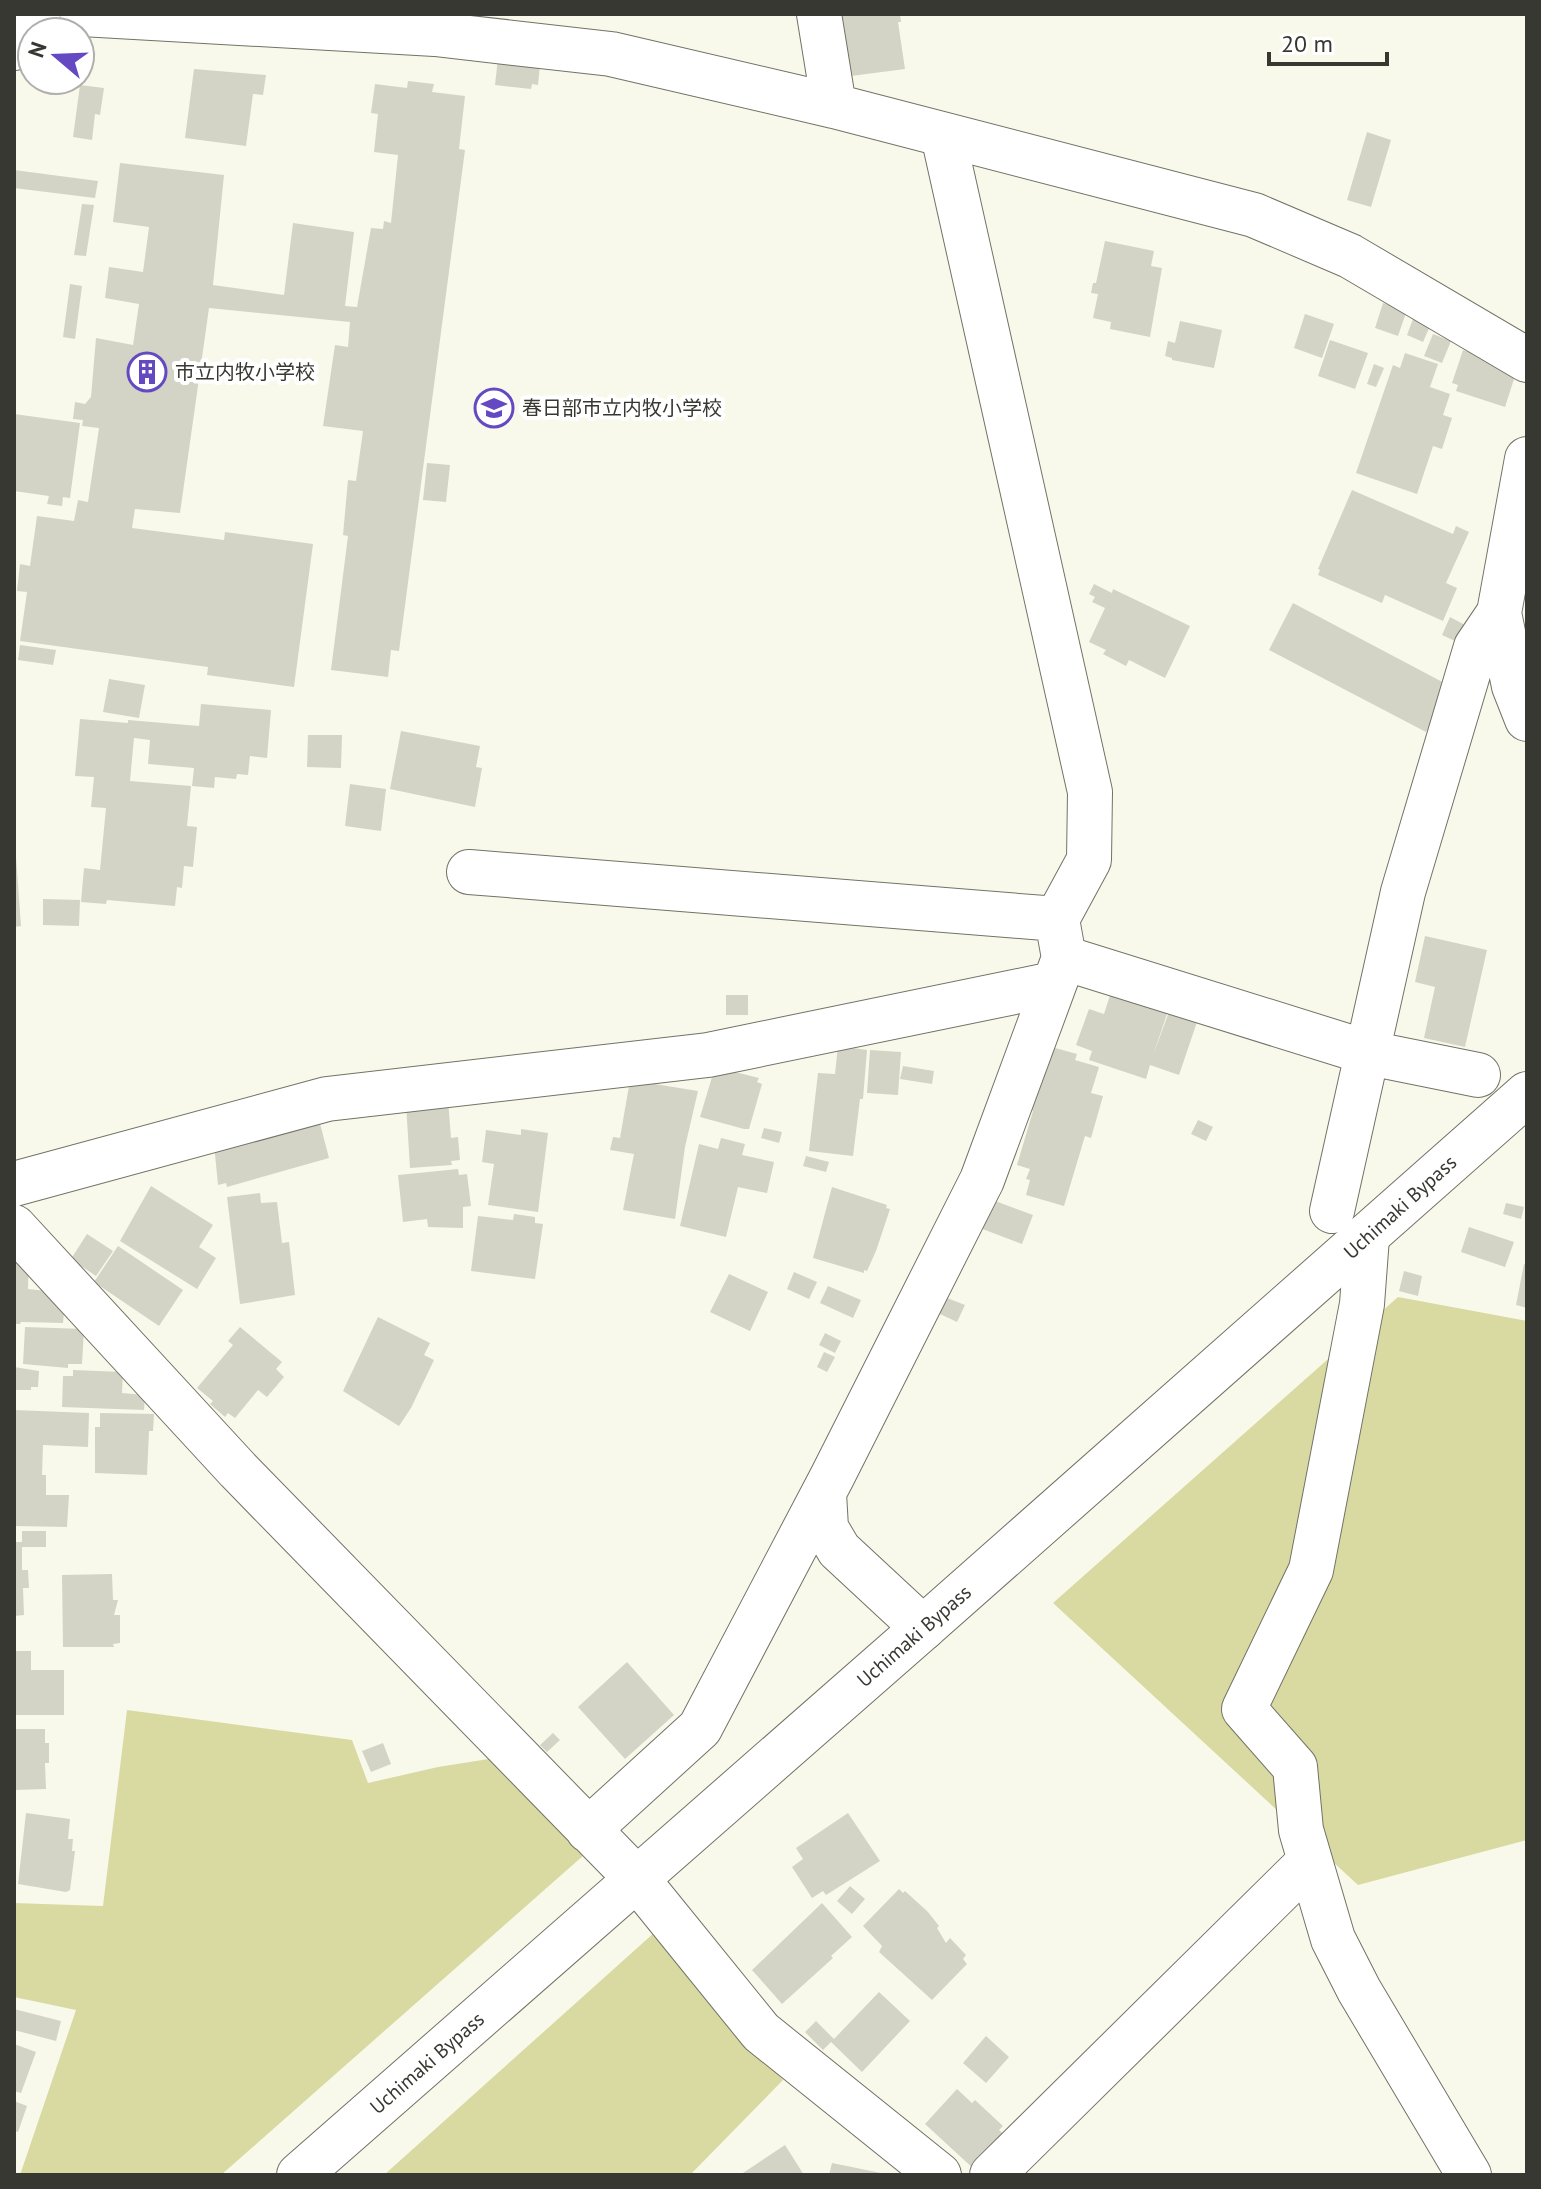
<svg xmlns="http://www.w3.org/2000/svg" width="1541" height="2189" font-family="'PT Sans','Noto Sans JP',sans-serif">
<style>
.green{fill:#d9daa1}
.building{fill:#d3d4c6}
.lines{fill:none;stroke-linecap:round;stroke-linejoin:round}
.minor-casing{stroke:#727266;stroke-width:46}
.major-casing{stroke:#727266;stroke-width:46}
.minor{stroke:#fff;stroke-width:44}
.major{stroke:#fff;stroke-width:44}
.labels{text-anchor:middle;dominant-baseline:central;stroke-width:8;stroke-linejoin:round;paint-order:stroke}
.poi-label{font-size:20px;fill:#383832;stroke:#fff;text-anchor:start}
.street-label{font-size:20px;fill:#383832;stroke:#fff}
</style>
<rect width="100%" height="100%" fill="#f9f9eb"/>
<path class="green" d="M1398 1297 1527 1321V1840L1358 1885 1053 1603Z
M127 1710 352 1740 368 1783 438 1767 495 1758 584 1855 221 2175H20L76 2010 14 1997V1903L103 1906Z
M655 1932 783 2080 690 2175H384Z"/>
<path class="building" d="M842 14H900L901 22H898L905 69 851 76Z
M498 58 540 65 538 85 532 84 531 89 495 85Z
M194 69 266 75 263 95 253 94 246 146 185 138Z
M408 81 434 84 432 92 465 96 459 149 465 150 399 651 391 650 388 677 331 670 348 536 343 535 348 480 356 481 363 431 323 426 335 345 348 347 350 322 209 308 180 513 135 509 132 528 224 540 225 532 313 544 294 687 207 675 208 667 20 641 27 592 17 591 20 564 30 566 37 516 74 521 78 500 88 502 99 428 82 426 83 420 73 419 75 402 85 404 91 397 96 338 133 345 139 304 105 298 109 267 143 272 149 227 113 222 120 163 224 175 213 285 284 295 293 223 354 232 345 306 357 307 371 228 383 229 384 221 391 223 398 155 374 152 378 114 371 113 375 84 407 88Z
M80 85 104 88 100 115 95 114 92 140 73 137Z
M1367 132 1391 140 1371 207 1347 200Z
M14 170 98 181 95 198 14 188Z
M82 204 94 205 86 256 74 255Z
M1105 241 1154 251 1151 266 1162 268 1150 337 1110 329 1111 322 1093 318 1098 294 1091 293 1093 283H1096Z
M70 284 82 286 75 339 63 337Z
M1383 303 1407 310 1398 336 1375 328Z
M1305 314 1334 324 1322 358 1294 348Z
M1413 319 1430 326 1423 342 1407 335Z
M1180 321 1222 330 1214 368 1172 360V358L1165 356 1168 341 1175 343Z
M1433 334 1451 341 1442 363 1424 356Z
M1330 340 1368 353 1355 389 1318 376Z
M1463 350 1510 365 1515 376 1505 407 1456 391 1458 385 1452 383Z
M1405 353 1438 364 1430 387 1450 394 1443 415 1452 418 1442 449 1433 446 1417 494 1356 473 1393 365 1400 368Z
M1374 364 1384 368 1376 387 1367 384Z
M14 414 80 423 70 498 63 497 62 506 47 504 49 496 14 491Z
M427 463 450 465 446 502 423 500Z
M1352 490 1453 534 1456 526 1469 532 1446 583 1457 588 1443 621 1385 595 1382 603 1318 575 1320 570 1318 569Z
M1094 584 1112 593 1113 589 1190 626 1165 678 1129 660 1126 666 1103 654 1106 650 1089 642 1105 608 1092 602 1095 597 1089 594Z
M1293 603 1450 686 1426 732 1269 650Z
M1450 617 1465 625 1457 642 1442 635Z
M20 645 56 650 53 665 18 660Z
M109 679 145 685 139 718 103 712Z
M201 704 271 710 267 758 250 756 248 775 237 774 236 779 215 777 214 788 192 786 194 768 148 764 150 740 134 738 130 781 191 786 187 826 197 827 193 867 184 866 182 888 177 887 175 906 107 900 106 904 81 902 84 868 100 870 106 808 91 807 94 777 75 776 80 719 128 723V720L199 726Z
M401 731 480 746 476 767 482 768 475 807 390 789Z
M308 735H342L341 768 307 767Z
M350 784 386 789 381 831 345 826Z
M14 857H16L21 926 14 927Z
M43 899 80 900 79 926 43 925Z
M1425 936 1487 950 1465 1047 1424 1038 1435 987 1415 982Z
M1111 992 1168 1011 1152 1058 1170 1009 1197 1022 1179 1075 1150 1065 1146 1079 1089 1060 1092 1051 1076 1045 1089 1009 1104 1014Z
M726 995H748V1015H726Z
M838 1046 867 1050 863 1099H860L853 1156 809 1151 818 1073 835 1074Z
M1048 1046 1077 1054 1075 1060 1099 1067 1091 1093 1103 1096 1091 1138 1085 1136 1064 1206 1026 1195 1030 1180 1026 1179 1030 1169 1017 1165 1033 1111 1029 1109Z
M870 1050 901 1052 898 1095 867 1093Z
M903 1066 934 1071 932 1084 900 1079Z
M715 1067 759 1078 757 1082 762 1084 749 1129H744L700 1117Z
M630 1080 698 1091 685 1147 675 1219 623 1210 634 1154 610 1150 613 1137 620 1138Z
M448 1100 451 1138 458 1137 460 1160 451 1161 452 1165 410 1168 406 1104Z
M318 1116 329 1158 227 1187 226 1183 218 1185 214 1144Z
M1198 1120 1213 1127 1206 1141 1191 1134Z
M764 1128 782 1132 779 1143 761 1138Z
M521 1129 548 1133 538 1212 488 1205 494 1164 482 1162 486 1130 521 1135Z
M721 1138 745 1144 742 1155 774 1162 767 1193 738 1187 726 1237 680 1226 699 1144 718 1149Z
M806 1156 829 1162 826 1172 803 1166Z
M458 1169 459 1175 467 1174 471 1206 463 1207V1228L428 1227 427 1219 403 1222 398 1175Z
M151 1186 213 1225 199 1247 216 1258 197 1289 120 1241Z
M832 1187 887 1205 886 1208 890 1209 876 1251 867 1271 864 1270V1273L813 1258Z
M260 1193 261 1203 277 1202 282 1243 289 1242 295 1295 240 1304 227 1197Z
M982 1196 1033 1215 1022 1244 972 1225Z
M1506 1203 1524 1207 1521 1219 1503 1214Z
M514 1214 535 1217V1223L543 1224 535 1279 471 1271 478 1216 513 1220Z
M1469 1227 1514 1242 1505 1267 1461 1252Z
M87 1234 113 1251 96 1276 71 1259Z
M118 1246 183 1290 159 1326 94 1282Z
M14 1251 29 1252 28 1289 66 1293 63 1323 21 1322 20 1324H14Z
M1524 1264 1527 1265V1308L1516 1305Z
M1404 1271 1422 1276 1418 1296 1399 1291Z
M794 1272 817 1282 809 1299 787 1289Z
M729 1274 768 1292 750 1331 710 1312Z
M828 1286 861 1300 853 1318 820 1303Z
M947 1298 965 1305 957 1322 940 1314Z
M378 1317 430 1343 424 1355 434 1360 411 1408 399 1426 343 1391Z
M25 1327 84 1329 82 1364H68V1368L23 1364Z
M240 1327 282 1362 276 1369 284 1377 267 1397 258 1390 235 1418 228 1413 225 1417 210 1404 213 1401 197 1388 233 1345 228 1341Z
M825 1333 841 1341 835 1353 819 1345Z
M824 1352 835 1357 827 1372 817 1367Z
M14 1367 39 1371 38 1387H31V1390H14Z
M73 1370 123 1372 122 1393 145 1395 144 1410 62 1407 63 1376H73Z
M14 1410 89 1413 88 1447 43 1445 42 1475H46V1495H69L67 1527 14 1526Z
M100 1413 154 1414 153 1431H149L147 1475 95 1473V1427H100Z
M22 1531H46V1547H22V1570H28L29 1588H23L24 1615 14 1616V1542H22Z
M112 1574 113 1600H118L114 1615H120V1643L113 1644 114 1647H63L62 1575Z
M14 1651H31V1670H64V1715H14Z
M627 1662 674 1715 625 1759 578 1707Z
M14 1729H45V1743H49V1763H45L46 1789 14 1790Z
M553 1733 560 1740 547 1752 540 1745Z
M383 1743 391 1764 371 1772 362 1751Z
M26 1813 70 1819 68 1839H73L72 1851H75L70 1890 66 1892 18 1884Z
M848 1813 880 1861 826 1895 823 1891 812 1898 792 1867 803 1859 796 1848Z
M850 1886 865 1899 852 1914 837 1901Z
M899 1889 903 1893 905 1891 928 1912 939 1926 937 1928 946 1943 950 1938 966 1955 963 1959 967 1964 932 2000 879 1952 882 1946 863 1926Z
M822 1903 852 1937 831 1956 833 1958 782 2004 752 1970Z
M879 1992 910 2021 862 2072 831 2042 823 2050 805 2032 816 2021 834 2039Z
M14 2009 61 2021 56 2041 14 2030Z
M986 2036 1009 2057 986 2083 963 2063Z
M14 2044 36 2052 21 2093 14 2091Z
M957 2089 972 2103 975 2100 1003 2126 999 2130 1006 2136 975 2170 925 2124Z
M14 2101 27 2106 18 2132 14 2131Z
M785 2145 804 2175H740Z
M832 2163 886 2174V2175H829Z"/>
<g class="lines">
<defs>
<path id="minor" d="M82 14 435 34 611 54 834 106 1254 215 1350 256 1527 360
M819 14 834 106
M14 48 38 14
M1527 459 1499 613 1514 686 1527 719
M469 872 1057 919
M1064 958 1369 1053 1478 1075
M14 1184 327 1099 708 1055 1053 984
M1332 1211 1403 892 1476 647 1499 613
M14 1227 238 1470 637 1879 761 2032 939 2175
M1367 1237 1362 1304 1311 1570 1244 1709 1295 1767 1301 1830 1333 1939 1359 1990 1469 2175
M824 1493 826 1528 839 1550 923 1628
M588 1830 700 1728 832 1477 982 1180 1064 958 1057 919 1089 860 1090 792 943 135
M992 2175 1310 1861"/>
<path id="major" d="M299 2175 923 1628 1527 1094"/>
</defs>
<use href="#minor" class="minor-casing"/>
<use href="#major" class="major-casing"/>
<use href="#minor" class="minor"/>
<use href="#major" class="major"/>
</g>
<defs>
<symbol id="building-ring" viewBox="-11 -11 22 22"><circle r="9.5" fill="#fff" stroke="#6549c2" stroke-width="1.5"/><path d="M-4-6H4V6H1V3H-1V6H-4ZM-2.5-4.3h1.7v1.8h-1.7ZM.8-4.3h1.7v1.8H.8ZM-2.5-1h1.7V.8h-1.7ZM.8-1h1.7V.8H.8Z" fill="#6549c2"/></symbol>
<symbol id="school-ring" viewBox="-11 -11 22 22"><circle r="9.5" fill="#fff" stroke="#6549c2" stroke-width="1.5"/><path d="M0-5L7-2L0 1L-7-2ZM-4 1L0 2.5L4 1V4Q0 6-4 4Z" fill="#6549c2"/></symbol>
</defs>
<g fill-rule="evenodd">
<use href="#building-ring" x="125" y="350" width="44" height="44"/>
<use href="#school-ring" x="472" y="386" width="44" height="44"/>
</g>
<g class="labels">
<g class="poi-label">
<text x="175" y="372">市立内牧小学校</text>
<text x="522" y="408">春日部市立内牧小学校</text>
</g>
<g class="street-label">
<text transform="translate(1400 1207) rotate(-42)">Uchimaki Bypass</text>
<text transform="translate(914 1636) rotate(-41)">Uchimaki Bypass</text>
<text transform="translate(427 2063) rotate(-41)">Uchimaki Bypass</text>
</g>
</g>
<rect width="1541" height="2189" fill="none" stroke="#383832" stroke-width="32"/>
<g transform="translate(56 56) rotate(289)"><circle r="38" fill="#ffffff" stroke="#afafad" stroke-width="2"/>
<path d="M0-6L14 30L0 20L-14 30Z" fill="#6549c2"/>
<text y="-12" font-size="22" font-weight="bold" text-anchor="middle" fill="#383832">N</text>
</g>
<path d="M1269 52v12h118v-12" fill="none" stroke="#383832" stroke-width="4"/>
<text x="1281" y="52" font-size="24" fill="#383832" stroke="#ffffff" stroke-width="6" paint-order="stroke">20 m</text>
</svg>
